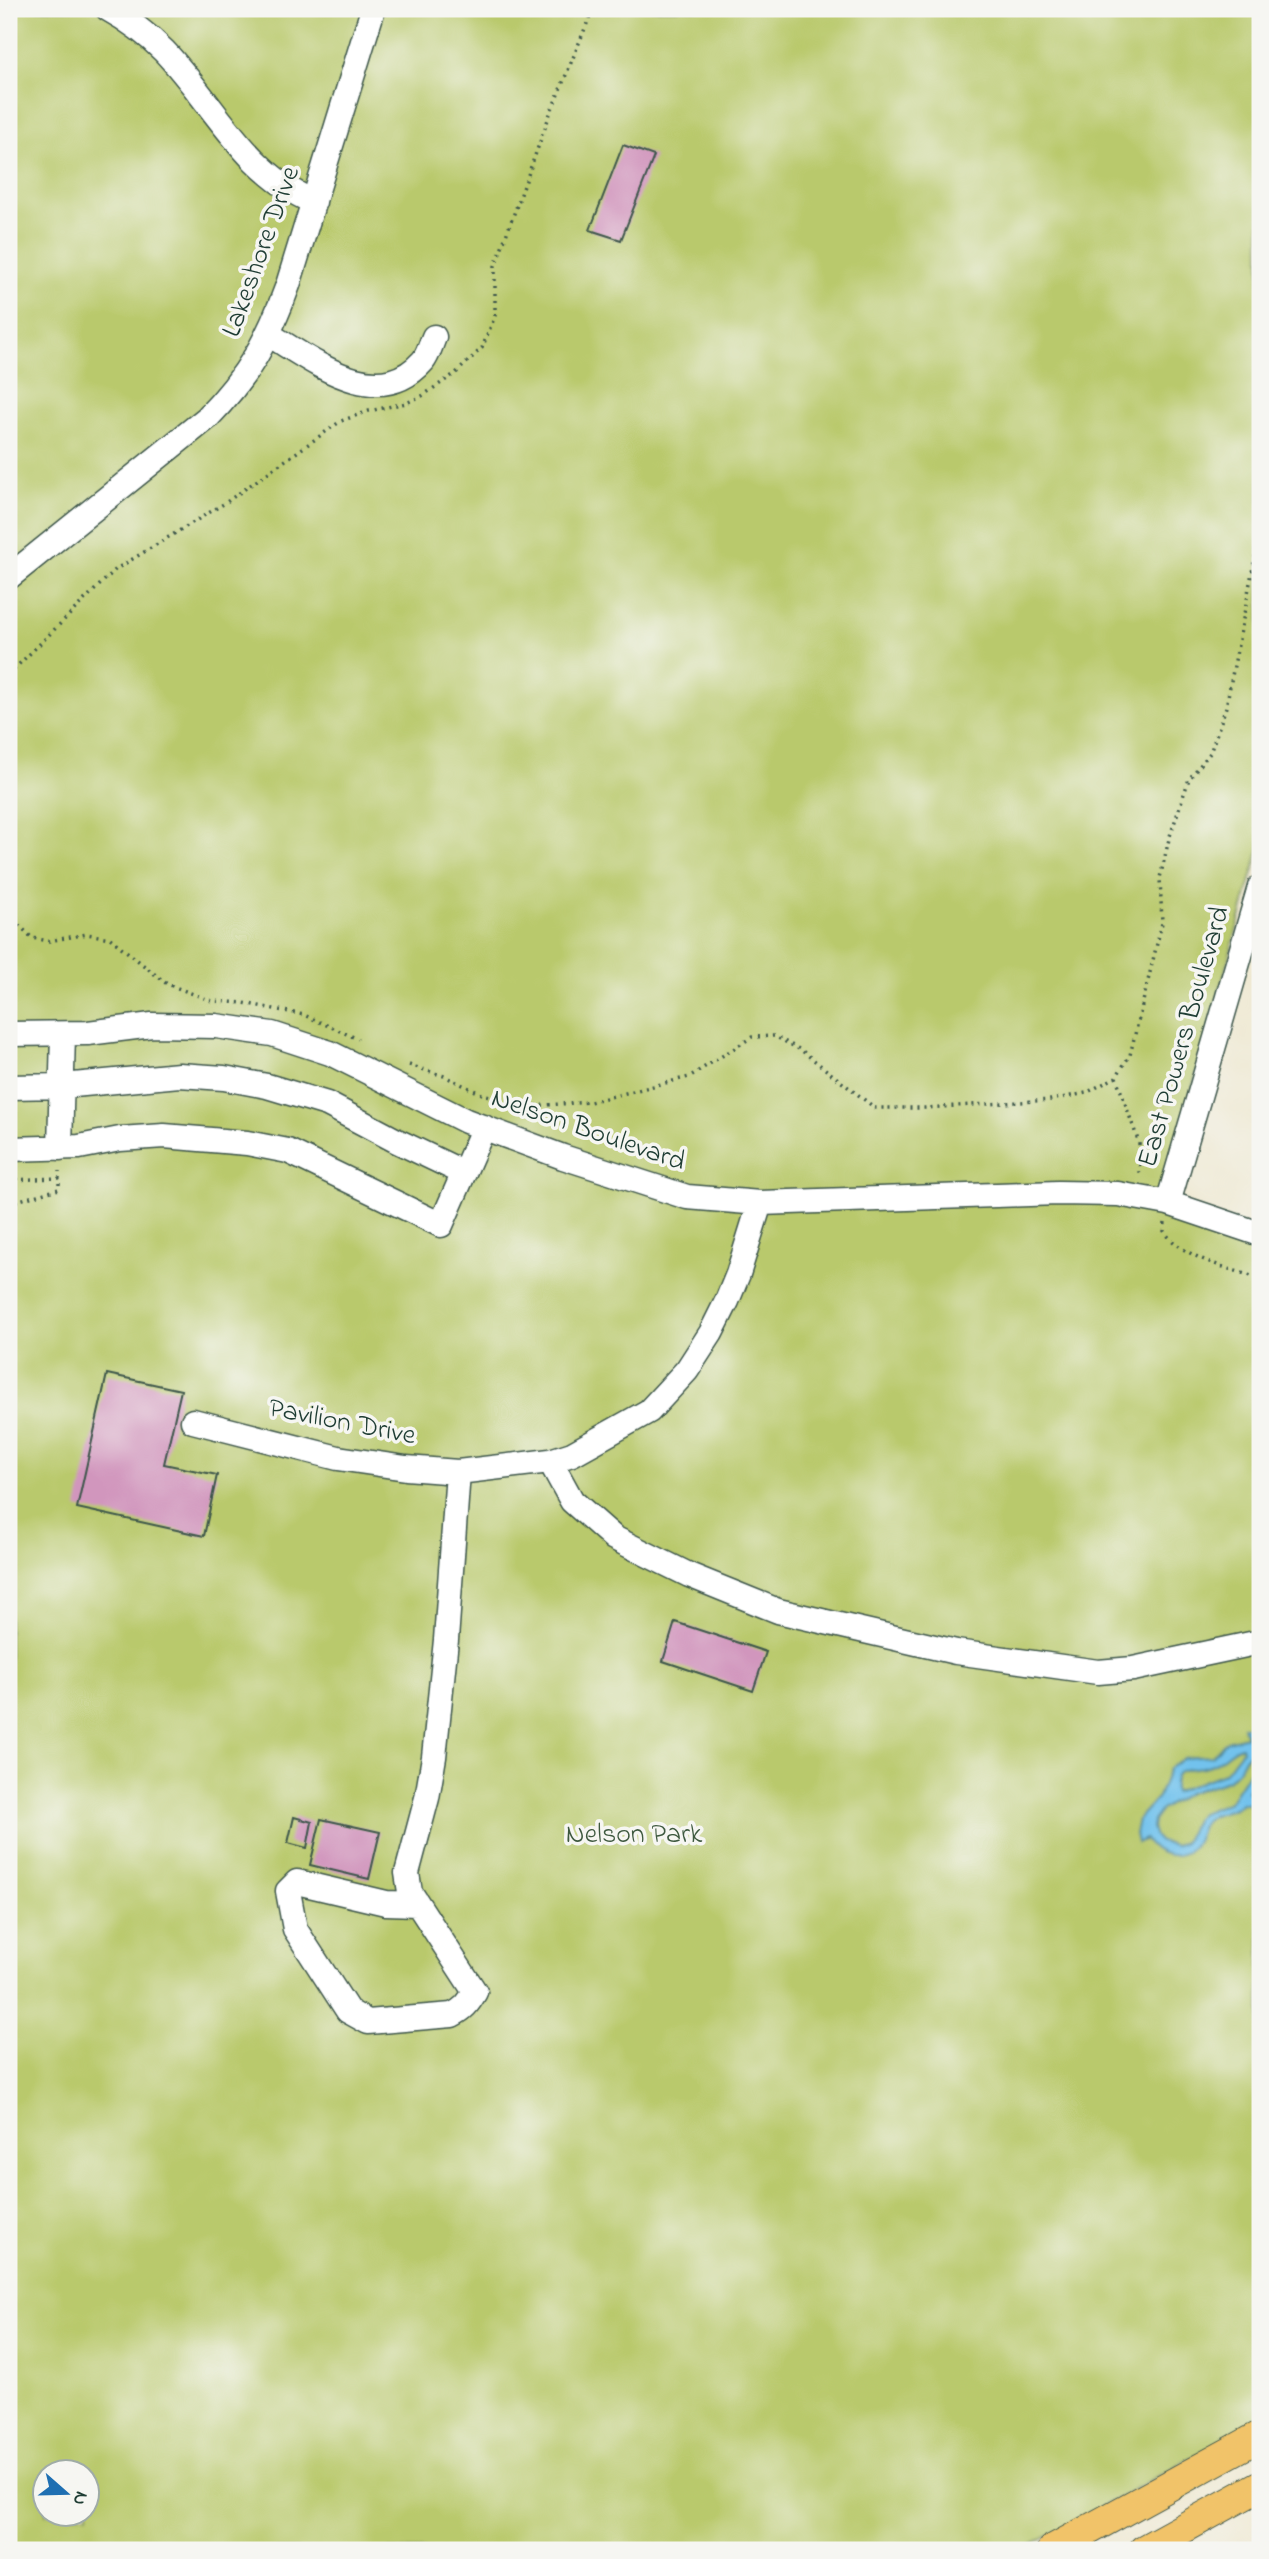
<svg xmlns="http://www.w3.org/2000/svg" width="1269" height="2559" font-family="'Indie Flower',sans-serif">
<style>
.green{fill:#b9c96c;stroke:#6c8350;stroke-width:2;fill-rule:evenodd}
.water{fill:#72c2ed;stroke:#488090;stroke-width:2;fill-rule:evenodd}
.building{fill:#d196bd}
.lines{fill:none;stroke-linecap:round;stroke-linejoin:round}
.minor-casing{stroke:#3e564b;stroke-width:27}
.major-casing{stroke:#3e564b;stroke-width:32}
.path{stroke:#3e564b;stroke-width:3.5;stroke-dasharray:2 5;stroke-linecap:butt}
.minor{stroke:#fff;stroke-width:24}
.major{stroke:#f1c369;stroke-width:30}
.labels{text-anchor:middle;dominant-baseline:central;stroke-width:7;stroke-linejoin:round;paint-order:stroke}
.street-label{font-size:28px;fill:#1f3d34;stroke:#f6f6f2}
.park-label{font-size:28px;fill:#3e593f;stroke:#f6f6f2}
</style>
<rect width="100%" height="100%" fill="#f6f6f2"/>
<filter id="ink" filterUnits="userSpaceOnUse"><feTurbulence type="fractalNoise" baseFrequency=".0143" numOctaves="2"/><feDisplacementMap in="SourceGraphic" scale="14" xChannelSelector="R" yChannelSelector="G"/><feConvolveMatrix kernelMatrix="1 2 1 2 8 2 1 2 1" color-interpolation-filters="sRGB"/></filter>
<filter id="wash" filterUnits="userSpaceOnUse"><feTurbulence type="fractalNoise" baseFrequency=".00686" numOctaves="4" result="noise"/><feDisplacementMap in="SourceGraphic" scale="28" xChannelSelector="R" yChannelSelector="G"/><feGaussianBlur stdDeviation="1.57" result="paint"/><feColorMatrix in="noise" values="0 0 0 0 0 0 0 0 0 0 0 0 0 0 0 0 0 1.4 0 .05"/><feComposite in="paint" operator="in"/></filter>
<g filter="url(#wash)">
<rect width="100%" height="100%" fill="#ede6cc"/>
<path class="green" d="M9 9H1260V848L1156 1215 1260 1250V2420L1023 2550H9ZM46 2472H88V2514H46Z"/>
<path class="water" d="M1254 1724 1260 1727V1743L1246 1756 1238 1770 1228 1780 1188 1793 1161 1810 1153 1821 1152 1828 1155 1837 1160 1842 1174 1846 1184 1842 1196 1818 1201 1813 1229 1802 1248 1773 1260 1764V1777L1256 1778 1247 1791 1250 1793 1254 1789H1258L1260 1795V1805L1252 1809 1248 1804 1242 1803C1232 1813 1218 1810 1207 1819 1200 1825 1200 1835 1195 1843 1182 1863 1156 1856 1145 1839L1137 1843 1135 1834 1138 1819 1158 1797 1169 1768 1184 1758 1211 1756 1227 1741 1246 1736 1243 1727ZM1241 1746 1242 1750 1224 1773 1174 1792C1171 1759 1195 1773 1213 1764 1223 1759 1230 1749 1241 1746Z"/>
<g id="blocks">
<path class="building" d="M623 145 654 156 621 240 590 230Z
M107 1374 181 1390 164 1464 217 1475 204 1536 77 1508Z
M675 1622 766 1652 753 1691 663 1661Z
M294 1817 312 1822 307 1848 288 1843Z
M321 1819 380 1832 369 1879 310 1865Z"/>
</g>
</g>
<g filter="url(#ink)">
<use href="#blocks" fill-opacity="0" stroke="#3e564b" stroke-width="2"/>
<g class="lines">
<defs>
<path id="minor" d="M108 9C128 20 147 34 164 51 213 102 245 173 314 202
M268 334C312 360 377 413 423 361 428 355 431 344 434 337
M9 577 207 418C249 375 268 340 288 285L373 9
M9 1034 88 1033 152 1025 216 1026 272 1034 330 1053 466 1121 563 1157 687 1197 760 1203 1058 1193 1118 1194 1168 1203 1260 1234
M9 1087 63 1086 179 1075 224 1078 267 1086 327 1104 397 1141 464 1173
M60 1148 63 1034
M9 1149 79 1147 120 1139 164 1136 247 1143 288 1151 441 1225 484 1127
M1168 1203 1260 887
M193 1421 338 1458 406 1468 458 1472 550 1461 572 1454 649 1411 687 1370 711 1333 727 1301 738 1274 760 1203
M550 1461 572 1501 614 1538 689 1575 778 1611 956 1652 1098 1672 1133 1669 1260 1642
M417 1904 386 1903 297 1882 288 1891 295 1929 348 2011 368 2022 452 2015C464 2009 468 2004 475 1992L410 1892 407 1873 427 1798 434 1757 446 1640 458 1472"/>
<path id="major" d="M1052 2550 1260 2436
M1144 2550 1260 2486"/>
</defs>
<use href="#minor" class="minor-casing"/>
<use href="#major" class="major-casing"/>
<path class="path" d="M9 674 116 569 225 503 341 421 369 411 406 403 422 396 456 373 482 348 495 316V266L550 114 593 9
M9 915 32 938 49 941 87 934 110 938 167 984 212 1001 244 1003 304 1015 358 1039
M409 1065 444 1076 482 1094 531 1106 590 1102 689 1077 752 1037 774 1036 801 1050 875 1108H925L1051 1100 1086 1093 1116 1077 1130 1055 1162 923 1160 878 1169 839 1189 779 1210 753 1226 707 1255 557 1260 495
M1116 1077 1139 1143 1140 1172 1143 1176
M9 1180 59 1178V1171
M9 1203 59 1189V1178
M1165 1223 1164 1231C1183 1259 1230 1268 1260 1279"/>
<use href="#minor" class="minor"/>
<use href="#major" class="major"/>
</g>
</g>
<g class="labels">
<g class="street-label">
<text transform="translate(262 252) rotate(-70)">Lakeshore Drive</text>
<text transform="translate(1185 1037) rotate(-74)">East Powers Boulevard</text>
<text transform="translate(588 1131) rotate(19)">Nelson Boulevard</text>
<text transform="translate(342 1423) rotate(11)">Pavilion Drive</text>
</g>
<g class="park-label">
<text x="634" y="1835">Nelson Park</text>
</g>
</g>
<rect width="1269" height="2559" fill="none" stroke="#f6f6f2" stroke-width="35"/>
<g transform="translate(66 2493) rotate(110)"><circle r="33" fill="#f6f6f2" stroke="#a0aca6" stroke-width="2"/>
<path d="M0-5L12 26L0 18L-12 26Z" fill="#1f6fb2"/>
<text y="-10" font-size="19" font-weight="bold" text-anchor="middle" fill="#1f3d34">N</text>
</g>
</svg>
